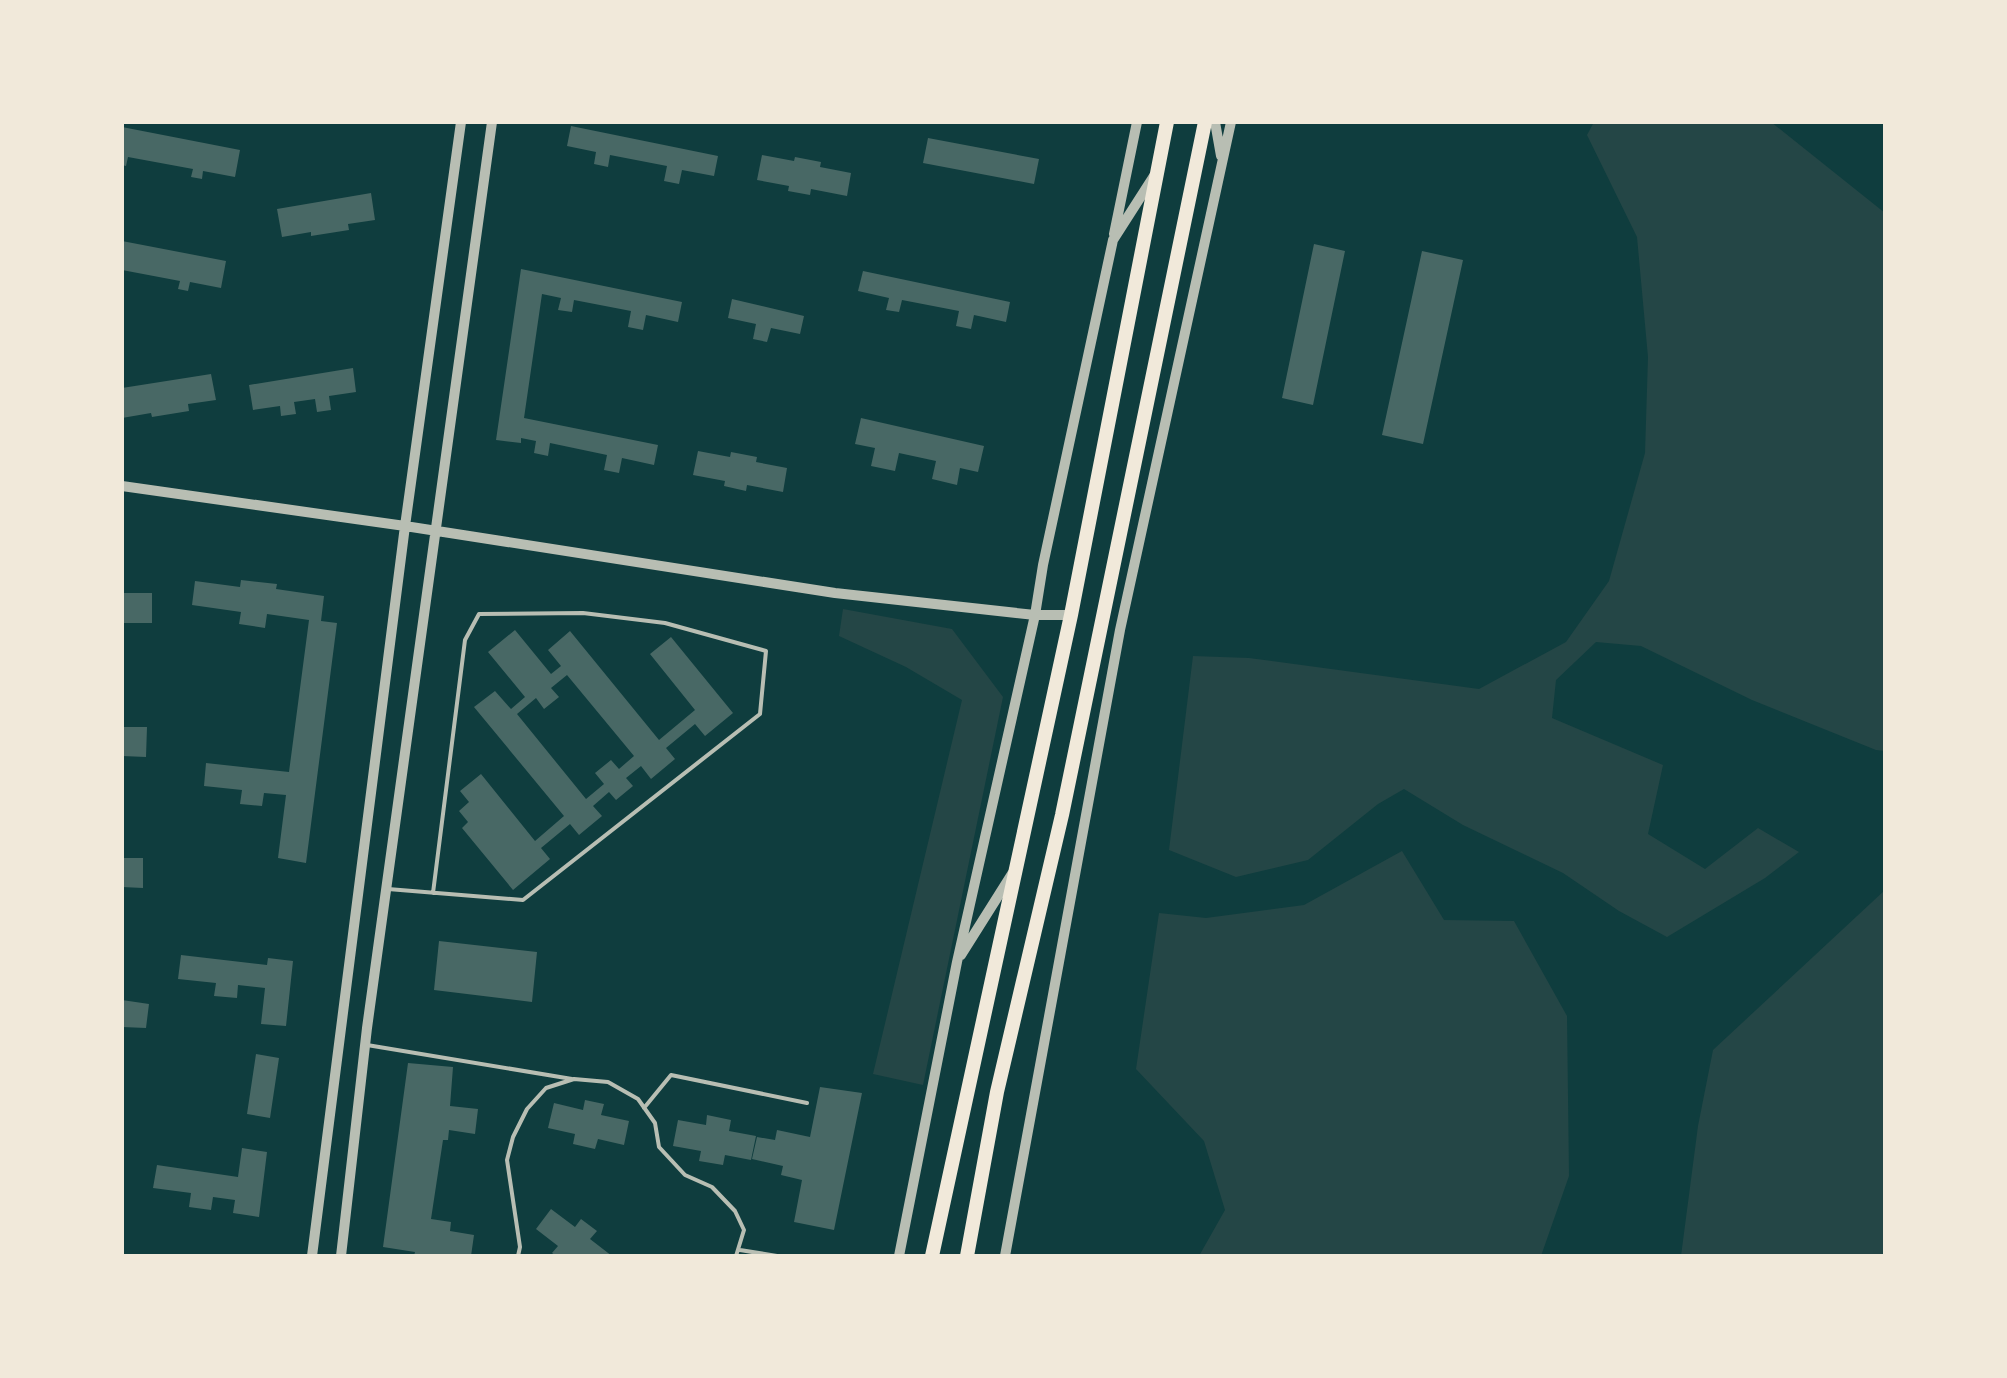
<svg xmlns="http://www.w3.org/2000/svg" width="2007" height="1378" font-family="Literata,serif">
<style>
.green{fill:#244646}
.building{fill:#486865;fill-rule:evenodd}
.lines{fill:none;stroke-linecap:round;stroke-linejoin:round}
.service{stroke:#b8beb3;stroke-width:4}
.tertiary{stroke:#b8beb3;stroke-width:10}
.primary{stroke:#f1e9da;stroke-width:14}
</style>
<rect width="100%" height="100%" fill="#0f3d3e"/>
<path class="green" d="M1594 122H1771L1885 213V751L1876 750 1752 700 1641 646 1596 642 1556 680 1552 718 1663 765 1648 834 1705 869 1758 828 1799 852 1765 878 1667 937 1619 911 1563 873 1463 825 1404 789 1378 804 1308 860 1236 877 1169 850 1193 656 1249 658 1479 689 1566 642 1609 581 1645 453 1648 357 1637 237 1587 135Z
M843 609 952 629 1003 697 923 1085 873 1074 962 700 906 667 839 636Z
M1402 851 1444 920 1514 921 1567 1016 1569 1176 1541 1256H1199L1225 1210 1204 1141 1136 1069 1159 913 1206 918 1304 905Z
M1885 890V1256H1681L1698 1126 1713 1050Z"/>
<path class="building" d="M571 126 718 156 714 176 682 170 679 184 664 181 667 166 610 155 608 167 594 164 596 152 567 146Z
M122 127 240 150 235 177 203 171 202 179 191 177 193 169 128 157 126 166 122 165Z
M928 138 1039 159 1034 184 923 163Z
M762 155 794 161 795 157 821 162 820 167 851 173 847 196 811 189 810 195 788 191 789 186 757 180Z
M371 193 375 220 348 224 349 230 311 236V232L282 237 277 209Z
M122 241 226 261 221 288 190 282 188 291 178 289 180 281 122 270Z
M1314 244 1345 251 1313 405 1282 398Z
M1422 251 1463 260 1423 444 1382 435Z
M521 269 682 302 678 322 646 315 643 330 628 327 631 311 574 300 572 312 558 310 561 298 542 294 524 418 658 445 654 465 622 458 619 473 604 470 607 455 550 443 548 456 534 453 536 441 521 438V443L496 440Z
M863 271 1010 302 1006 322 974 315 971 329 956 326 959 311 902 300 899 312 886 310 889 298 858 291Z
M732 299 804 316 800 334 771 328 767 342 753 339 756 324 728 318Z
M353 368 356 392 329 396 331 410 317 412 315 399 294 402 296 414 281 416 280 406 253 410 249 385Z
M211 374 216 400 188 404 189 411 152 417 151 413 122 418V388Z
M861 418 984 446 978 472 960 468 957 485 932 479 936 461 899 453 895 471 871 466 875 448 855 444Z
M698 451 730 457 731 452 757 457 756 462 787 468 783 492 747 485 746 491 724 486 725 481 693 475Z
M241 580 277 584 276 589 324 596 321 621 337 623 306 863 278 858 286 795 264 793 262 806 240 804 242 790 204 786 206 763 289 772 309 620 267 614 265 628 239 624 241 612 192 605 195 581 240 587Z
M122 593H152V623H122Z
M515 630 551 674 561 666 548 650 570 631 659 740 695 710 650 654 671 637 733 713 705 736 695 724 666 748 675 759 651 779 641 766 626 778 633 786 616 800 609 792 593 806 602 816 579 835 570 824 541 848 550 859 513 890 462 828 468 822 459 811 469 802 460 791 481 774 535 841 564 816 474 707 495 691 511 709 525 697 488 652ZM567 675 634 756 619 769 611 760 595 773 604 784 586 799 517 714 536 698 544 709 559 697 551 688Z
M122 727H147L146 757 122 756Z
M122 858H143V888L122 887Z
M439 941 537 952 532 1002 434 990Z
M181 955 267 965 268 958 293 961 286 1026 261 1024 265 988 238 985 237 998 214 996 216 983 178 979Z
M122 1000 149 1004 146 1028 122 1027Z
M256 1054 279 1058 270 1118 247 1114Z
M408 1063 453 1067 450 1106 478 1109 475 1134 449 1130 448 1140H443L431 1219 451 1222 450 1231 474 1235 471 1256H414L415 1252 383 1247Z
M820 1087 862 1093 834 1230 794 1222 802 1180 781 1175 783 1166 752 1159 757 1137 775 1140 777 1130 810 1137Z
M585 1100 604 1104 601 1115 629 1121 624 1145 598 1139 595 1149 573 1144 575 1134 548 1128 554 1103 583 1110Z
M707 1115 731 1120 729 1131 756 1136 751 1160 725 1155 723 1165 699 1161 701 1151 673 1146 678 1120 706 1125Z
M242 1148 267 1152 259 1217 233 1213 235 1200 213 1197 211 1210 189 1207 191 1193 153 1188 157 1165 238 1177Z
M551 1209 575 1227 581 1219 597 1231 590 1239 612 1256H556L552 1253 558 1246 536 1229Z"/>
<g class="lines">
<path class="service" d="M388 889 523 900 760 714 766 651 665 623 583 613 479 614 465 640 433 893
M367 1045 572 1079
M644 1108 671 1075 807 1103
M740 1250 777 1256
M518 1256 520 1247 507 1160 513 1137 527 1109 546 1088 574 1079 608 1082 638 1099 655 1123 659 1147 685 1175 712 1187 735 1211 744 1230 736 1256"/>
<path class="tertiary" d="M1215 122 1221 156
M1114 234 1137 122
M122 486 405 526 835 593 1035 615H1071
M961 955 1012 874
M312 1256 405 526 461 122
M341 1256 367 1028 492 122
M899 1256 957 962 1035 615 1043 565 1113 240 1154 176
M1005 1256 1120 630 1231 122"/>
<path class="primary" d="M932 1256 1071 615 1167 122
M967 1256 997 1092 1062 815 1205 122"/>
</g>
<rect width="2007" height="1378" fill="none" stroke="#f1e9da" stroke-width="248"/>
</svg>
